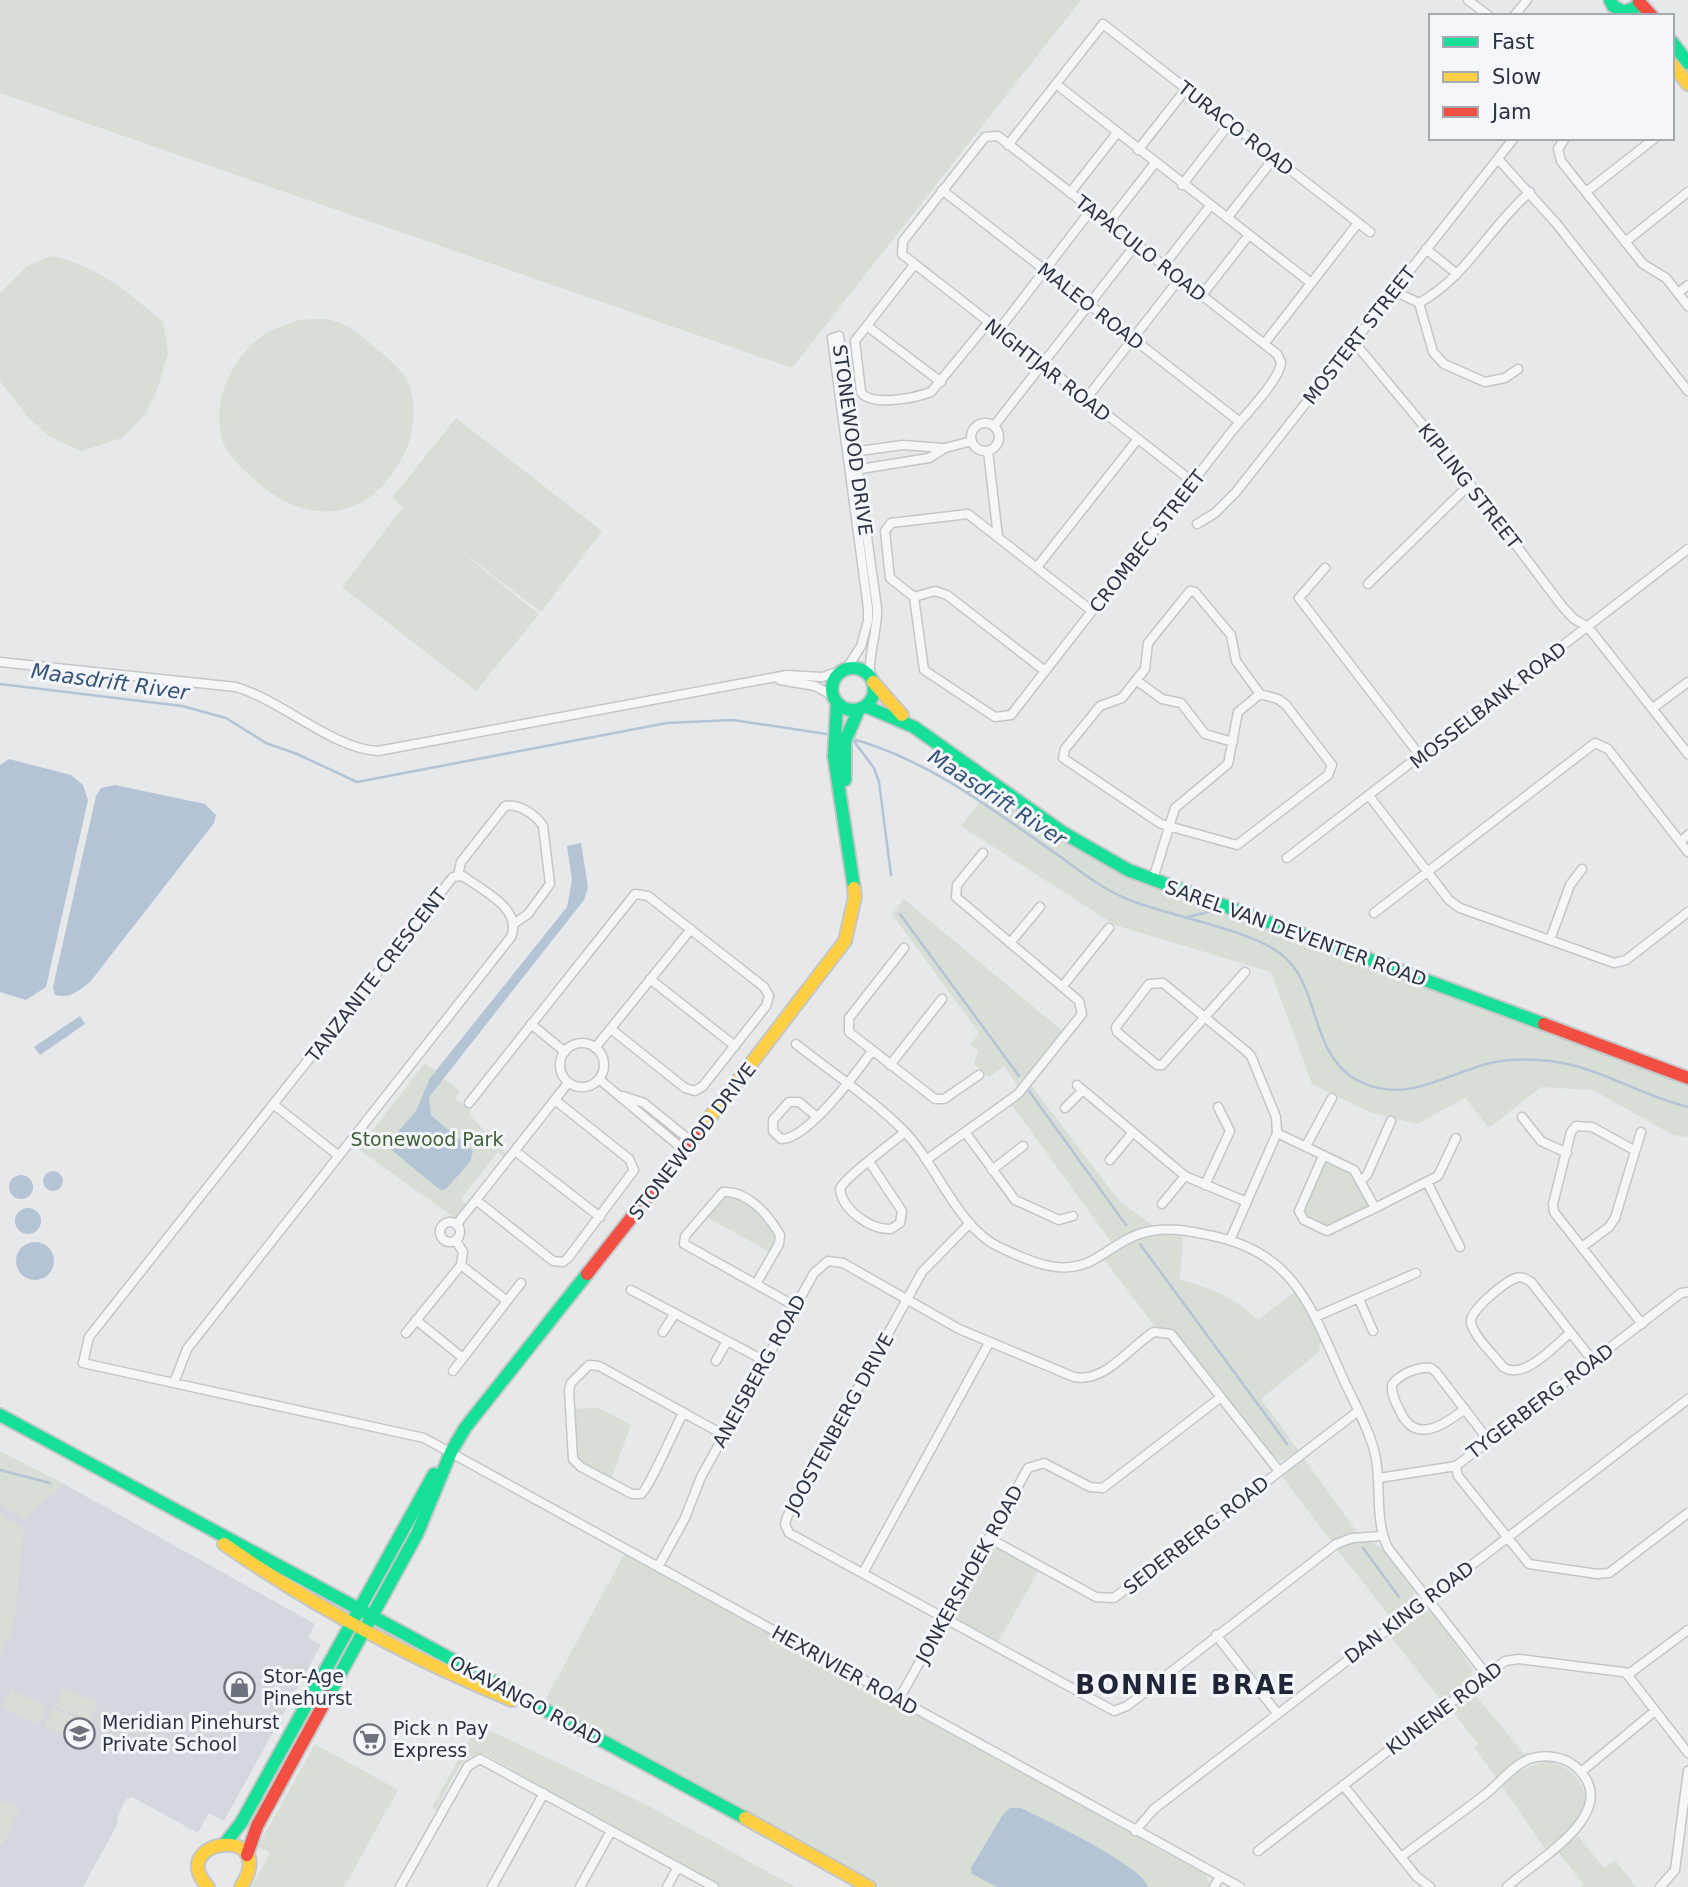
<svg xmlns="http://www.w3.org/2000/svg" width="1688" height="1887" font-family="'DejaVu Sans',sans-serif">
<style>
.built{fill:#d4d7dd}
.green{fill:#d6ded6}
.water{fill:#b4c4d5}
.lines{fill:none;stroke-linecap:round;stroke-linejoin:round}
.stream{stroke:#b4c4d5;stroke-width:2.5}
.street-casing{stroke:#c4c6c8;stroke-width:11}
.fast-casing{stroke:#c4c6c8;stroke-width:16}
.slow-casing{stroke:#c4c6c8;stroke-width:16}
.jam-casing{stroke:#c4c6c8;stroke-width:16}
.street{stroke:#f5f6f7;stroke-width:8}
.fast{stroke:#16e098;stroke-width:12}
.slow{stroke:#ffcf43;stroke-width:12}
.jam{stroke:#f24e42;stroke-width:12}
.labels{text-anchor:middle;dominant-baseline:central;stroke-width:6;stroke-linejoin:round;paint-order:stroke}
.street-label{font-size:19px;fill:#2b3445;stroke:#f4f6f9}
.park-label{font-size:19px;fill:#3f6138;stroke:#f4f6f9}
.poi-label{font-size:19px;fill:#2b3445;stroke:#f4f6f9;text-anchor:start}
.water-label{font-size:21px;font-style:italic;fill:#34527a;stroke:#f4f6f9}
.district-label{font-size:26px;font-weight:bold;letter-spacing:2px;fill:#1d2536;stroke:#f4f6f9}
</style>
<rect width="100%" height="100%" fill="#e6e8ea"/>
<path class="built" d="M64 1484 315 1624 308 1638 321 1645 224 1821 209 1813 198 1833 132 1797 126 1799 117 1817 118 1823 83 1887H0V1503L24 1519Z"/>
<path class="green" d="M0 0H1081L792 368 0 93Z
M52 256C98 266 128 292 163 322L168 353 158 388 145 414 122 438 81 451 50 437 28 417 0 381V293L27 266Z
M298 320C308 320 321 318 330 320 344 322 361 335 371 344 382 353 397 365 405 377 418 398 415 434 404 454 372 520 311 529 257 482 245 471 229 458 223 442 210 402 233 351 269 332 278 327 289 324 298 320Z
M456 418 602 531 541 612 444 538 539 614 476 691 342 587 403 507 392 498Z
M992 787 1095 858 1688 1084V1137L1673 1135 1593 1090 1541 1087 1489 1128 1465 1098 1417 1124 1372 1113 1312 1084 1271 972 1115 925 961 826Z
M904 899 1065 1033 1019 1088 1004 1066 989 1077 974 1064 978 1050 970 1045 979 1033 892 914Z
M425 1063 460 1091 455 1098 470 1110V1115L507 1155 505 1158 498 1152 461 1199 467 1205 455 1218 358 1149Z
M1031 1085 1120 1202 1154 1226 1111 1242 1012 1105Z
M1328 1163 1354 1176 1368 1201 1366 1208C1338 1224 1336 1235 1306 1216L1304 1209 1324 1165Z
M722 1196C747 1196 762 1216 776 1234L770 1252 705 1216Z
M1162 1234 1183 1235 1180 1280C1212 1288 1234 1297 1258 1320L1296 1291 1321 1341 1319 1352 1261 1399 1298 1450C1290 1457 1283 1464 1272 1457L1178 1335 1168 1329 1156 1328 1103 1258 1131 1242Z
M599 1408 631 1425 611 1479 576 1457 573 1409Z
M0 1451 64 1484 24 1519 0 1503Z
M1303 1457 1359 1535 1332 1542 1280 1474Z
M0 1513 24 1529 14 1625 0 1657Z
M1371 1542 1384 1550 1414 1590 1412 1601 1391 1618 1336 1548 1345 1543Z
M994 1547 1039 1570 997 1644 955 1620 953 1614 984 1553Z
M625 1553 1206 1875 1211 1887H879L543 1704Z
M1418 1610 1425 1609 1433 1614 1473 1669 1470 1681 1442 1702 1388 1633Z
M63 1688 98 1703 90 1722 55 1706Z
M11 1690 47 1706 39 1724 3 1708Z
M1472 1691 1525 1755 1497 1778 1474 1747 1478 1744 1450 1708Z
M53 1708 89 1724 80 1742 45 1726Z
M478 1725 647 1805 795 1887H721L484 1754C459 1751 447 1791 437 1810L432 1807Z
M315 1744 398 1790 344 1887H251L270 1853 258 1846Z
M1545 1761C1575 1764 1600 1797 1576 1825 1568 1834 1555 1841 1545 1849L1502 1786 1518 1772Z
M0 1800 20 1808 3 1845 0 1843Z
M1578 1836 1604 1868 1615 1860 1636 1887H1580L1583 1884 1558 1851Z"/>
<path class="water" d="M9 759 71 775 83 785 88 800 46 987 26 1000 0 992V765Z
M115 785 205 804 216 815 214 823 90 982C78 991 70 999 55 995L53 987 96 796 101 788Z
M581 843 588 887 584 900 429 1097 431 1115 473 1151 470 1162 446 1189 440 1190 389 1148 390 1141 416 1111 430 1078 567 907 572 880 567 846Z
M80 1016 85 1024 40 1055 34 1047Z
M43 1181a10 10 0 1 1 20 0a10 10 0 1 1-20 0Z
M9 1187a12 12 0 1 1 24 0a12 12 0 1 1-24 0Z
M15 1221a13 13 0 1 1 26 0a13 13 0 1 1-26 0Z
M16 1261a19 19 0 1 1 38 0a19 19 0 1 1-38 0Z
M1010 1808H1021C1045 1820 1142 1865 1148 1887H997L972 1874 971 1868 1002 1816Z"/>
<g class="lines">
<path class="stream" d="M0 684 182 706 226 718 266 743 297 754 357 782 667 723 733 720 833 735
M849 738C925 758 989 807 1052 851 1077 868 1102 890 1132 901 1171 916 1250 930 1281 954 1321 985 1309 1052 1355 1079 1410 1111 1456 1063 1511 1060 1589 1055 1621 1090 1688 1107
M853 740 874 768 879 782 891 875
M967 792 983 786
M900 914 1019 1076
M1188 917 1208 912
M1029 1091 1126 1225
M1140 1244 1287 1444
M0 1470 50 1483
M1363 1548 1399 1597"/>
<defs>
<path id="street" d="M1468 0 1489 16
M1514 16 1527 0
M1056 84 1311 283
M1565 138 1558 149 1561 161 1643 264 1666 278 1688 306
M1008 145 1103 24 1370 232
M1138 150 1186 89
M1498 159 1556 223 1688 391
M1182 185 1230 123
M942 190 1240 422
M1586 192 1655 138
M1070 193 1117 133
M1227 218 1274 158
M1109 222 1155 163
M1625 242 1688 192
M1426 249 1457 274
M914 265 855 341 861 392C871 407 915 398 931 392L988 323
M1164 265 1210 206
M1394 291 1419 303 1433 352 1444 364 1485 382 1505 378 1518 369
M1678 293 1688 285
M1202 295 1249 235
M1419 303C1467 277 1489 227 1530 192
M867 326 941 382
M998 331 1091 210
M839 336 832 338 868 608V621L861 646 847 668
M839 336 877 608C878 632 868 652 870 676
M1354 342 1448 455 1562 606 1574 619 1588 627 1688 754
M1264 344 1358 223
M1086 399 1180 278
M971 437a14 14 0 1 1 28 0a14 14 0 1 1-28 0Z
M994 426 1137 243
M988 451 998 537
M852 452 903 445 943 448
M854 470 929 458 945 448 972 441
M1197 524 1215 513 1236 492 1514 138
M1037 567 1137 440
M1325 568 1299 598 1421 757
M1368 584 1470 484
M1190 591 1195 592 1231 635 1236 661 1260 694 1278 699 1286 705 1332 765 1328 775 1237 845 1161 824 1063 758 1065 749 1100 706 1122 698 1145 669 1148 643Z
M914 597 935 591 947 595 1045 671
M1092 611 968 514 891 523 885 531 890 578 914 597 924 670 995 717 1011 715C1085 620 1159 526 1232 431 1244 416 1280 380 1281 362L1277 354 998 136 985 137 903 241 902 254 1193 482
M0 662 236 687C283 701 333 749 378 751L787 675 822 677 841 671
M780 680 815 686 833 696
M1136 680 1162 699 1181 703 1205 734 1233 742
M1653 708 1688 682
M1370 797 1449 900 1460 908 1614 963 1626 960 1688 912
M1680 842 1688 835
M1287 858 1688 549
M458 875 461 862 505 806C519 803 536 815 543 826L550 884 528 914 515 923
M1153 879 1175 808 1228 764 1238 712 1260 694
M1374 913 1595 743 1608 749 1688 852
M1550 940 1570 885 1582 869
M1010 943 1040 907
M904 948 849 1018V1032L935 1099H944L979 1075
M650 979 735 1046
M1062 987 1109 928
M531 1024 565 1052
M560 1065a22 22 0 1 1 44 0a22 22 0 1 1-44 0Z
M796 1044C831 1072 871 1098 903 1130 936 1163 957 1227 999 1247 1029 1261 1063 1278 1095 1259 1114 1248 1128 1235 1151 1231 1173 1227 1192 1232 1213 1236 1295 1253 1311 1308 1342 1376 1353 1401 1369 1428 1375 1454 1382 1484 1374 1520 1388 1548L1486 1674
M595 1048 691 929
M890 1065 942 999
M599 1079 685 1151
M1077 1085 1185 1176 1247 1202
M623 1096 644 1103 692 1142
M469 1103 635 894 648 896 764 987 769 996 766 1006 703 1086 695 1091 685 1088 611 1029
M273 1104 339 1156
M1065 1108 1083 1090
M816 1116 799 1102H789L773 1120V1131L781 1139C807 1140 857 1072 872 1051
M1522 1117 1541 1141 1567 1153
M965 1132 1015 1200 1059 1220 1073 1216
M1277 1133 1354 1170 1375 1208 1327 1231 1304 1220 1299 1211 1323 1156
M1306 1146 1332 1098
M1634 1150 1592 1127 1576 1126 1571 1132 1553 1204 1554 1212 1642 1324
M515 1151 600 1217
M926 1160 1018 1094 1082 1014 1079 1001 956 897 957 885 983 853
M1110 1160 1133 1132
M870 1163 902 1211 900 1223 891 1229C871 1230 842 1210 840 1189 843 1179 893 1142 905 1132
M992 1170 1023 1146
M1362 1180 1367 1175 1391 1121
M1427 1182 1460 1247
M1205 1185 1230 1131 1218 1107
M476 1200 553 1261 563 1262 568 1258 634 1170 629 1159 555 1100
M1162 1204 1185 1176
M1375 1208 1438 1176 1456 1138
M440 1232a10 10 0 1 1 20 0a10 10 0 1 1-20 0Z
M970 1223 922 1272 787 1517 785 1524 789 1533 1114 1711 1127 1706 1336 1544 1352 1538 1382 1536
M457 1224 568 1083
M1230 1240 1277 1133 1276 1117 1251 1056 1246 1051 1163 983 1149 984 1116 1027 1117 1032 1157 1065H1162L1245 972
M456 1241 463 1252 461 1265 507 1301
M1582 1247 1609 1227 1615 1218 1641 1132
M756 1284 779 1244 780 1235C769 1216 748 1190 723 1192L685 1236 684 1244 686 1245 795 1306
M631 1290 765 1361
M1359 1299 1373 1331
M1315 1317 1416 1273
M416 1320 463 1358
M663 1332 675 1313
M406 1333 461 1265
M1570 1333C1554 1346 1524 1381 1503 1367 1494 1355 1475 1338 1471 1323 1468 1311 1505 1282 1516 1278 1522 1276 1526 1279 1531 1282L1593 1361
M716 1361 727 1341
M453 1371 521 1283
M174 1383 187 1349 511 937C523 909 483 891 463 876L453 877 89 1337 83 1363 424 1438 1240 1887
M1465 1409C1444 1425 1415 1445 1400 1411 1396 1403 1391 1394 1392 1385 1399 1374 1419 1366 1431 1368L1436 1372 1489 1441
M683 1413C676 1426 648 1490 641 1494H632L581 1467 573 1459 569 1390 571 1383 589 1365 599 1366 724 1435
M1456 1466 1458 1476 1529 1564 1597 1574 1609 1573 1688 1513
M1379 1478 1456 1466 1681 1293 1688 1292
M989 1538 1096 1597 1114 1598 1357 1412
M658 1567 685 1518 701 1477 814 1273 828 1261 843 1263 959 1329 1074 1377C1106 1383 1129 1347 1154 1332L1171 1334 1279 1471
M863 1573 989 1343
M1216 1635 1277 1713
M1626 1673 1688 1753
M899 1699 1028 1468 1044 1463 1090 1487 1103 1488 1221 1397
M1581 1772 1655 1711
M1343 1785 1417 1877 1430 1887
M1135 1831 1154 1809 1688 1399
M1258 1851 1505 1661 1519 1659 1630 1673 1688 1630
M1401 1857C1430 1835 1459 1815 1487 1793 1500 1782 1514 1765 1529 1759 1544 1754 1563 1756 1575 1766 1627 1812 1535 1860 1507 1887
M400 1887 468 1766 480 1759 714 1887
M492 1887 544 1793
M580 1887 611 1831
M667 1887 678 1867
M1214 1887 1220 1876
M1660 1887 1675 1870 1688 1771"/>
<path id="fast" d="M1610 0 1613 6 1624 12 1635 8 1640 0
M1672 42 1688 63
M832 689a21 21 0 1 1 42 0a21 21 0 1 1-42 0Z
M837 703 834 756 854 888
M865 706 914 727 1062 832 1128 870 1544 1024
M845 780V741L859 709
M0 1415 745 1818
M328 1696 417 1534 451 1452 465 1428 587 1274
M226 1842 241 1823 434 1474"/>
<path id="slow" d="M1672 64 1688 84
M873 682 902 715
M701 1129 845 941 855 897 854 888
M224 1544C314 1607 410 1658 512 1700
M745 1818 869 1887
M208 1887C164 1839 281 1823 241 1887"/>
<path id="jam" d="M1639 2 1652 16
M1544 1024 1688 1078
M587 1274 701 1129
M247 1855 257 1826 328 1696"/>
</defs>
<use href="#street" class="street-casing"/>
<use href="#fast" class="fast-casing"/>
<use href="#slow" class="slow-casing"/>
<use href="#jam" class="jam-casing"/>
<use href="#street" class="street"/>
<use href="#fast" class="fast"/>
<use href="#slow" class="slow"/>
<use href="#jam" class="jam"/>
</g>
<defs>
<symbol id="shop-ring" viewBox="-11 -11 22 22"><circle r="9.5" fill="#f4f6f9" stroke="#6c737f" stroke-width="1.5"/><path d="M-5-2.5h2.3a2.7 3.5 0 0 1 5.4 0H5L5.5 6h-11ZM-1.5-2.5h3a1.5 2.3 0 0 0-3 0Z" fill="#6c737f"/></symbol>
<symbol id="school-ring" viewBox="-11 -11 22 22"><circle r="9.5" fill="#f4f6f9" stroke="#6c737f" stroke-width="1.5"/><path d="M0-5L7-2L0 1L-7-2ZM-4 1L0 2.5L4 1V4Q0 6-4 4Z" fill="#6c737f"/></symbol>
<symbol id="supermarket-ring" viewBox="-11 -11 22 22"><circle r="9.5" fill="#f4f6f9" stroke="#6c737f" stroke-width="1.5"/><path d="M-6-5.5h2.5l.6 2H6L4.5 2H-2.5L-4.4-4H-6ZM-1.5 3.2a1.3 1.3 0 1 0 .1 0ZM3 3.2a1.3 1.3 0 1 0 .1 0Z" fill="#6c737f"/></symbol>
</defs>
<g fill-rule="evenodd">
<use href="#shop-ring" x="222" y="1670" width="35" height="35"/>
<use href="#school-ring" x="62" y="1716" width="35" height="35"/>
<use href="#supermarket-ring" x="352" y="1722" width="35" height="35"/>
</g>
<g class="labels">
<g class="street-label">
<text transform="translate(1236 128) rotate(38)">TURACO ROAD</text>
<text transform="translate(1141 248) rotate(38)">TAPACULO ROAD</text>
<text transform="translate(1091 306) rotate(38)">MALEO ROAD</text>
<text transform="translate(1359 335) rotate(-52)">MOSTERT STREET</text>
<text transform="translate(1048 370) rotate(38)">NIGHTJAR ROAD</text>
<text transform="translate(853 440) rotate(82)">STONEWOOD DRIVE</text>
<text transform="translate(1470 486) rotate(52)">KIPLING STREET</text>
<text transform="translate(1147 541) rotate(-52)">CROMBEC STREET</text>
<text transform="translate(1488 705) rotate(-38)">MOSSELBANK ROAD</text>
<text transform="translate(1296 933) rotate(20)">SAREL VAN DEVENTER ROAD</text>
<text transform="translate(376 975) rotate(-52)">TANZANITE CRESCENT</text>
<text transform="translate(692 1141) rotate(-52)">STONEWOOD DRIVE</text>
<text transform="translate(759 1371) rotate(-61)">ANEISBERG ROAD</text>
<text transform="translate(1540 1401) rotate(-37)">TYGERBERG ROAD</text>
<text transform="translate(839 1423) rotate(-61)">JOOSTENBERG DRIVE</text>
<text transform="translate(1196 1535) rotate(-38)">SEDERBERG ROAD</text>
<text transform="translate(969 1574) rotate(-61)">JONKERSHOEK ROAD</text>
<text transform="translate(1409 1612) rotate(-37)">DAN KING ROAD</text>
<text transform="translate(845 1670) rotate(29)">HEXRIVIER ROAD</text>
<text transform="translate(526 1700) rotate(28)">OKAVANGO ROAD</text>
<text transform="translate(1444 1708) rotate(-37)">KUNENE ROAD</text>
</g>
<g class="park-label">
<text x="427" y="1139">Stonewood Park</text>
</g>
<g class="poi-label">
<text x="263" y="1676">Stor-Age<tspan x="263" dy="22">Pinehurst</tspan></text>
<text x="102" y="1722">Meridian Pinehurst<tspan x="102" dy="22">Private School</tspan></text>
<text x="393" y="1728">Pick n Pay<tspan x="393" dy="22">Express</tspan></text>
</g>
<g class="water-label">
<text transform="translate(110 682) rotate(8)">Maasdrift River</text>
<text transform="translate(997 798) rotate(33)">Maasdrift River</text>
</g>
<g class="district-label">
<text x="1186" y="1685">BONNIE BRAE</text>
</g>
</g>
<rect x="1429" y="14" width="245" height="126" fill="#f4f6f9" stroke="#a4a8b1" stroke-width="2"/>
<rect x="1443" y="37" width="35" height="10" fill="#16e098" stroke="#a4a8b1" stroke-width="2"/>
<text x="1492" y="49" font-size="21" fill="#2b3445">Fast</text>
<rect x="1443" y="72" width="35" height="10" fill="#ffcf43" stroke="#a4a8b1" stroke-width="2"/>
<text x="1492" y="84" font-size="21" fill="#2b3445">Slow</text>
<rect x="1443" y="107" width="35" height="10" fill="#f24e42" stroke="#a4a8b1" stroke-width="2"/>
<text x="1492" y="119" font-size="21" fill="#2b3445">Jam</text>
</svg>
